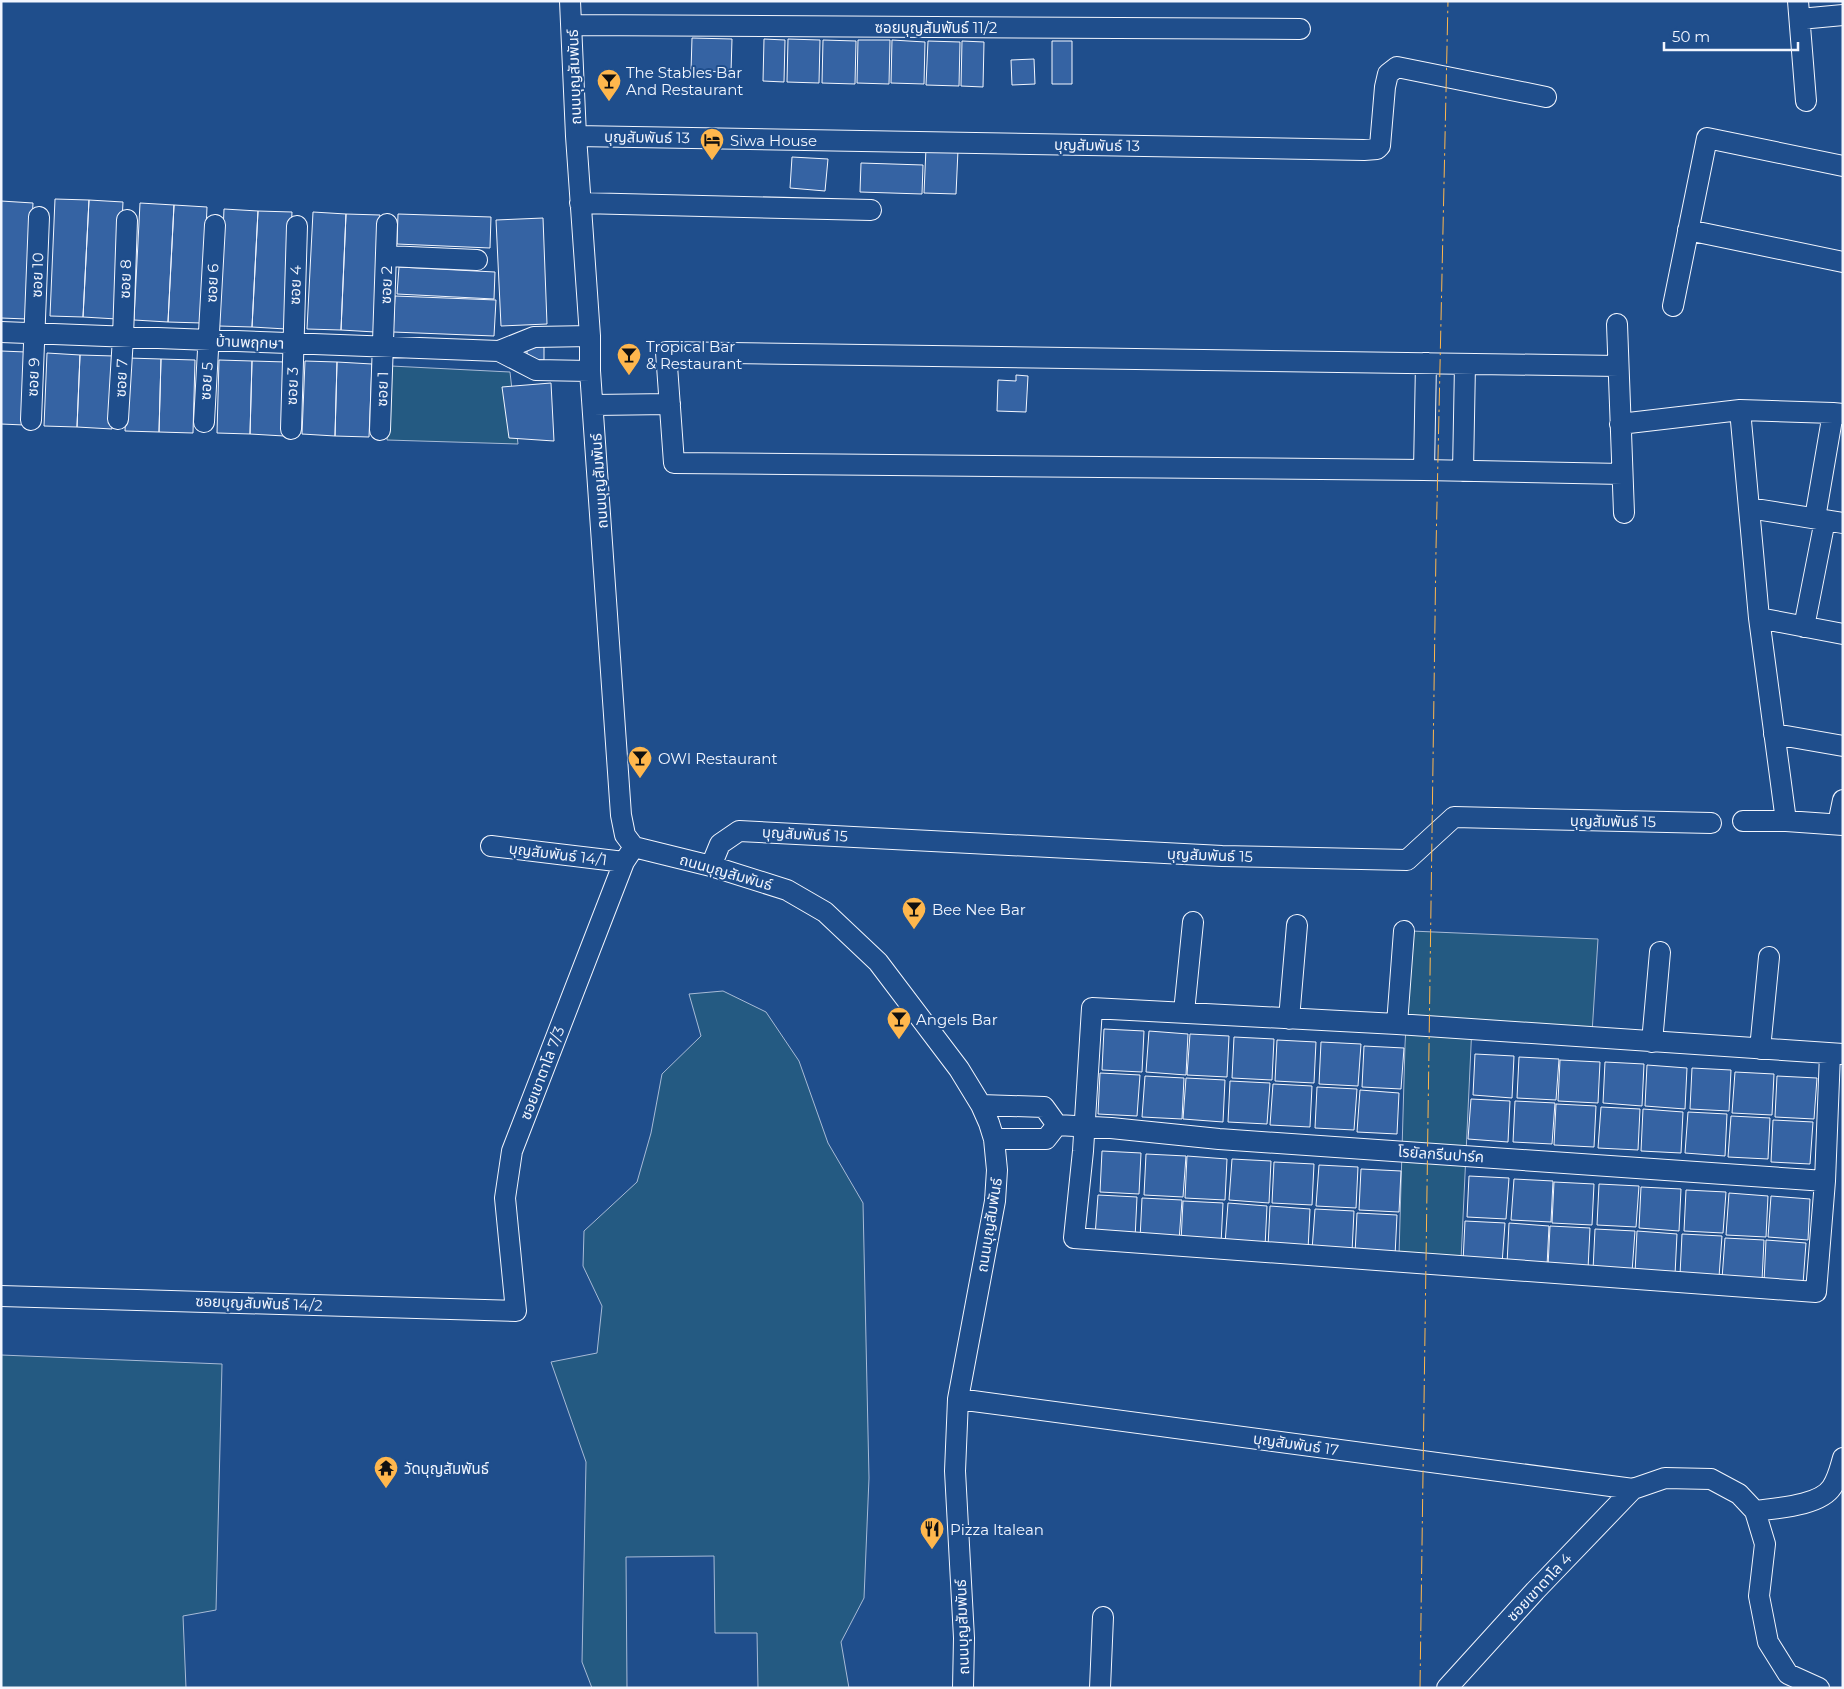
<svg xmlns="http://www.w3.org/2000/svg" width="1844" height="1689" font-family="Montserrat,'Noto Sans Thai',sans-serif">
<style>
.green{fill:#245a82;stroke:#a8bbd7}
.building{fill:#3563a3;stroke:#f2f6ff}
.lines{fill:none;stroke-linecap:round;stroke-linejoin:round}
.minor-casing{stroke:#f2f6ff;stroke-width:22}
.minor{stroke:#1f4e8c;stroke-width:20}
.power{stroke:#ffb74d;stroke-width:1;stroke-dasharray:18 4 2.5 4;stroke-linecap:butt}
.labels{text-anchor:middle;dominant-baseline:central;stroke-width:4;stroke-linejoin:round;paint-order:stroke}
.street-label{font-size:15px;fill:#f2f6ff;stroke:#1f4e8c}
.poi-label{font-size:15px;fill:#f2f6ff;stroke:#1f4e8c;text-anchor:start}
</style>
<rect width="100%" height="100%" fill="#1f4e8c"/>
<path class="green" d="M391 366 510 372 518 444 387 440Z
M1411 931 1598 939 1592 1033 1472 1025 1461 1260 1399 1255 1405 1045Z
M723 991 766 1012 799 1061 828 1143 863 1203 869 1478 864 1598 841 1642 849 1688H758L757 1633H715L714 1556 626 1557 627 1688H592L582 1662 586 1462 551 1362 597 1353 602 1306 583 1266 584 1231 637 1182 651 1133 662 1074 701 1036 689 994Z
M1 1355 222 1364 216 1610 183 1616 186 1688H1Z"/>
<path class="building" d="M692 38 732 39 731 72 691 71Z
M764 39 785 40 784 82 763 81Z
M788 39 820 40 819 83 787 82Z
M823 40 856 41 855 84 822 83Z
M858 40H890L889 84 857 83Z
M892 40 925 42 924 84 891 83Z
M928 41 960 42 959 86 926 85Z
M962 41 984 42 983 87 961 86Z
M1052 41H1072V84H1052Z
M1034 59 1035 84 1012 85 1011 60Z
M926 148 958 150 956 194 924 193Z
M792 157 828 159 825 191 790 188Z
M861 163 923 165 922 194 860 192Z
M55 199 89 200 83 317 50 316Z
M89 200 123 202 117 319 83 317Z
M1 201 33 203 27 319 1 318Z
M140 203 174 205 168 322 134 320Z
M174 205 207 207 202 323 168 322Z
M224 209 258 211 252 327 219 326Z
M258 211 292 212 286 329 252 327Z
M313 212 346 214 341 330 307 329Z
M346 214 380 215 375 332 341 330Z
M398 214 491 217 490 248 397 244Z
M543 218 547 324 501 326 496 220Z
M399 267 495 272 494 299 397 294Z
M395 296 496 300 494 336 393 332Z
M527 346H544V360L527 359Z
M1 351 26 352 24 425 1 424Z
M47 353 80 355 77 427 44 426Z
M80 355 114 356 112 429 77 427Z
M128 358 161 359 159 432 125 431Z
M161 359 195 360 193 433 159 432Z
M219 360 252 361 250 434 217 433Z
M252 361 286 362 284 436 250 434Z
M305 361 337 362 335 436 302 434Z
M337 362 372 364 369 437 335 436Z
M1016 375 1028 376 1026 412 997 411 998 380 1016 381Z
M551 383 554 441 509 438 502 387Z
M1104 1029 1144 1031 1142 1072 1102 1070Z
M1149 1031 1188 1034 1186 1075 1146 1072Z
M1190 1034 1229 1036 1227 1077 1187 1075Z
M1234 1037 1274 1039 1272 1080 1232 1078Z
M1277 1040 1316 1042 1314 1083 1275 1081Z
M1321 1042 1361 1044 1358 1086 1319 1084Z
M1364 1046 1404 1048 1401 1089 1362 1087Z
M1475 1054 1514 1056 1512 1098 1473 1095Z
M1519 1057 1559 1059 1556 1100 1517 1098Z
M1560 1060 1600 1062 1598 1103 1558 1101Z
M1605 1062 1644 1064 1642 1106 1603 1103Z
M1647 1065 1687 1068 1685 1109 1645 1106Z
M1692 1068 1731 1070 1729 1111 1690 1109Z
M1735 1072 1774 1074 1772 1115 1732 1113Z
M1100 1073 1140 1075 1137 1116 1098 1114Z
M1145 1076 1184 1078 1182 1119 1142 1117Z
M1777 1076 1817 1078 1814 1119 1775 1117Z
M1186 1078 1225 1080 1223 1122 1183 1119Z
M1230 1081 1270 1083 1267 1124 1228 1122Z
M1273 1084 1312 1086 1310 1127 1270 1125Z
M1317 1087 1357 1089 1354 1130 1315 1128Z
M1360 1090 1399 1093 1397 1134 1357 1132Z
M1471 1099 1510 1101 1508 1142 1468 1139Z
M1515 1101 1555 1103 1552 1144 1513 1142Z
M1556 1104 1596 1106 1594 1147 1554 1145Z
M1601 1107 1640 1109 1638 1150 1598 1148Z
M1643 1109 1683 1112 1681 1153 1641 1151Z
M1688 1112 1727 1114 1725 1156 1685 1153Z
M1731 1116 1770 1118 1768 1159 1728 1157Z
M1773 1120 1813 1122 1810 1164 1771 1162Z
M1102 1151 1141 1153 1139 1194 1100 1192Z
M1146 1154 1186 1156 1183 1197 1144 1195Z
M1187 1156 1227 1159 1225 1200 1185 1198Z
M1232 1159 1271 1161 1269 1203 1229 1200Z
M1274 1162 1314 1164 1312 1205 1272 1203Z
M1319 1165 1358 1167 1356 1208 1316 1206Z
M1361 1169 1401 1171 1399 1212 1359 1210Z
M1469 1176 1509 1178 1506 1219 1467 1217Z
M1514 1179 1553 1181 1551 1222 1511 1220Z
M1554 1182 1594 1184 1592 1225 1552 1223Z
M1599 1184 1639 1186 1636 1227 1597 1225Z
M1641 1187 1681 1189 1679 1231 1639 1228Z
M1686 1190 1726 1192 1723 1233 1684 1231Z
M1729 1193 1768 1196 1766 1237 1726 1235Z
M1098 1195 1137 1197 1135 1239 1095 1236Z
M1771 1196 1810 1199 1808 1240 1768 1237Z
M1142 1198 1182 1200 1179 1241 1140 1239Z
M1183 1201 1223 1203 1221 1244 1181 1242Z
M1228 1203 1267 1206 1265 1247 1225 1244Z
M1270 1206 1310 1209 1308 1250 1268 1247Z
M1315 1209 1354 1211 1352 1252 1312 1250Z
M1357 1213 1397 1215 1395 1256 1355 1254Z
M1465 1221 1505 1223 1502 1264 1463 1262Z
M1509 1223 1549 1226 1547 1266 1507 1264Z
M1550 1226 1590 1228 1588 1269 1548 1267Z
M1595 1229 1635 1231 1632 1272 1593 1270Z
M1637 1231 1677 1234 1675 1275 1635 1273Z
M1682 1234 1722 1236 1719 1277 1680 1275Z
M1725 1238 1764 1240 1762 1281 1722 1279Z
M1766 1240 1806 1243 1803 1284 1764 1282Z"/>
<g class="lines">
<defs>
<path id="minor" d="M570 1 576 136 590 336V371L621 815 625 835 634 847 711 866 787 890 825 912 878 962 959 1069 981 1105 989 1123 994 1139 997 1170 995 1201 958 1399 955 1471 964 1638 963 1688
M1798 1 1806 101
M1800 19 1843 15
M573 25 1300 29
M576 136 1364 150 1377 149 1380 146 1385 87 1388 74 1397 67 1546 97
M580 203 871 210
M1688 230 1843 262
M387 256 477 260
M1673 306 1707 138 1843 166
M1617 324 1624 513
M1 332 499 351 534 337 590 336
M499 351 536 370 590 371
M1618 366 666 352 674 463 1424 470 1622 474
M593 405 670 404
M1740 410 1759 618 1786 821
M118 419 123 337 127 220
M31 420 39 217
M204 422 215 225
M1620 424 1740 410 1833 413 1843 414
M291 429 297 226
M380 430 387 224
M1424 470 1426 363
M1463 471 1465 364
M1749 508 1843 523
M1815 518 1833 413
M1759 618 1843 634
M1804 627 1825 520
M1774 734 1843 746
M1743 821H1786L1843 825
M1838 824 1843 800
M491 846 624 862
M711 866 720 844 739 831 1222 856 1407 860 1454 817 1711 823
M1184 1012 1193 922
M1289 1019 1297 925
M1397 1024 1404 931
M1652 1042 1660 952
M1760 1049 1769 957
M1830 1054 1825 1181 1816 1292 1074 1238 1083 1151 1092 1008 1397 1024 1843 1054
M981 1105 1044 1107 1057 1125
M1057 1125 1111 1128 1219 1139 1825 1181
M994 1139H1046L1057 1125
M1 1296 516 1311 505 1198 512 1151 624 862 634 847
M958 1399 1633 1489 1665 1478 1711 1479 1739 1494 1755 1511 1765 1544 1759 1596 1768 1642 1788 1674 1819 1688
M1755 1511C1776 1508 1820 1506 1832 1487 1838 1478 1840 1468 1843 1458
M1100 1688 1103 1617
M1447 1688 1535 1591 1633 1489"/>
</defs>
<use href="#minor" class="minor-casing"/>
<use href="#minor" class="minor"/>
<path class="power" d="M1420 1688 1436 549 1448 1"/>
</g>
<defs>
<symbol id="bar-pin" viewBox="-11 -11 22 30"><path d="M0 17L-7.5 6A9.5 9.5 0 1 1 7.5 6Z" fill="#ffb74d" stroke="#1f4e8c"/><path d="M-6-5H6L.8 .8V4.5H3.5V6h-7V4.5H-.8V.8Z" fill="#111"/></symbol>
<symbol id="hotel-pin" viewBox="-11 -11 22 30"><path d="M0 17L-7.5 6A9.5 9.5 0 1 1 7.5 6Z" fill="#ffb74d" stroke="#1f4e8c"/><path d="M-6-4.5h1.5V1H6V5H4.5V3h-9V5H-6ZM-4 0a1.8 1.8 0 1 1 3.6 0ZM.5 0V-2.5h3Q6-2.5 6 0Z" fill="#111"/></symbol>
<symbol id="temple-pin" viewBox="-11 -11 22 30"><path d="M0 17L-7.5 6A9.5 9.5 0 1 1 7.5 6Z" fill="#ffb74d" stroke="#1f4e8c"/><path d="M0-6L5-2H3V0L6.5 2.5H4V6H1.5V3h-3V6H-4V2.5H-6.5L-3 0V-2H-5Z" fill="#111"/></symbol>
<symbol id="restaurant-pin" viewBox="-11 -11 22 30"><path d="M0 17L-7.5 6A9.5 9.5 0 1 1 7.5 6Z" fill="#ffb74d" stroke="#1f4e8c"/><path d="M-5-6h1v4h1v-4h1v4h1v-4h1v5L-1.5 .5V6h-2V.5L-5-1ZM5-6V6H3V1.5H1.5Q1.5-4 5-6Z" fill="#111"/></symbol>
</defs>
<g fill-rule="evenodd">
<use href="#bar-pin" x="595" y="67" width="28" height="38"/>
<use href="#hotel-pin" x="698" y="126" width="28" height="38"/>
<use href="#bar-pin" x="615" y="341" width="28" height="38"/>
<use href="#bar-pin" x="626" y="744" width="28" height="38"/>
<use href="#bar-pin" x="900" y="895" width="28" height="38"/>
<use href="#bar-pin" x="885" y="1005" width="28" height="38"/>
<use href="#temple-pin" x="372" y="1454" width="28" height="38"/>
<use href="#restaurant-pin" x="918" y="1515" width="28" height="38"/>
</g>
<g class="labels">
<g class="street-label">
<text x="936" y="27">ซอยบุญสัมพันธ์ 11/2</text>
<text transform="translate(574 77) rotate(-92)">ถนนบุญสัมพันธ์</text>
<text transform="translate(647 137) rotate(1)">บุญสัมพันธ์ 13</text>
<text transform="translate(1097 145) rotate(1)">บุญสัมพันธ์ 13</text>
<text transform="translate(37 275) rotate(-88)">ซอย 10</text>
<text transform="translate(125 279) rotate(-88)">ซอย 8</text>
<text transform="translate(212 283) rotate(-87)">ซอย 6</text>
<text transform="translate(295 285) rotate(-88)">ซอย 4</text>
<text transform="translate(386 285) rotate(-88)">ซอย 2</text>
<text transform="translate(250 342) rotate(2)">บ้านพฤกษา</text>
<text transform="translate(33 377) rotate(-87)">ซอย 9</text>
<text transform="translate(121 378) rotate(-87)">ซอย 7</text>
<text transform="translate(206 381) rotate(-86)">ซอย 5</text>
<text transform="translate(292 386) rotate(-88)">ซอย 3</text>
<text transform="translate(382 389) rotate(-88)">ซอย 1</text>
<text transform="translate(599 481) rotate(-94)">ถนนบุญสัมพันธ์</text>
<text transform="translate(1613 821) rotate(1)">บุญสัมพันธ์ 15</text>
<text transform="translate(805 834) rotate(3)">บุญสัมพันธ์ 15</text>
<text transform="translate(558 854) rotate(7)">บุญสัมพันธ์ 14/1</text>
<text transform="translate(1210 855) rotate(2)">บุญสัมพันธ์ 15</text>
<text transform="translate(726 872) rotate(16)">ถนนบุญสัมพันธ์</text>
<text transform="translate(542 1073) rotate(-69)">ซอยเขาตาโล 7/3</text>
<text transform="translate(1441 1154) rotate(4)">โรยัลกรีนปาร์ค</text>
<text transform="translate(989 1225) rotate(-81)">ถนนบุญสัมพันธ์</text>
<text transform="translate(259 1303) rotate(2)">ซอยบุญสัมพันธ์ 14/2</text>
<text transform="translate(1296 1444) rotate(8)">บุญสัมพันธ์ 17</text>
<text transform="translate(1539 1587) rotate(-47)">ซอยเขาตาโล 4</text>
<text transform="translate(962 1627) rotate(-92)">ถนนบุญสัมพันธ์</text>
</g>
<g class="poi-label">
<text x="626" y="72">The Stables Bar<tspan x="626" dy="17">And Restaurant</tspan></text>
<text x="730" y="140">Siwa House</text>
<text x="646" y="346">Tropical Bar<tspan x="646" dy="17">&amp; Restaurant</tspan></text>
<text x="658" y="758">OWI Restaurant</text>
<text x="932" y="909">Bee Nee Bar</text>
<text x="916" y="1019">Angels Bar</text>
<text x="404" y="1468">วัดบุญสัมพันธ์</text>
<text x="950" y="1529">Pizza Italean</text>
</g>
</g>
<rect width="1844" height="1689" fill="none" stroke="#f2f6ff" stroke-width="5"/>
<path d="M1664 42v8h134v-8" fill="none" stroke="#f2f6ff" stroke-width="2.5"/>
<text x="1672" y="42" font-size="15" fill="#f2f6ff" stroke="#1f4e8c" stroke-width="4" paint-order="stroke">50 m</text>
</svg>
